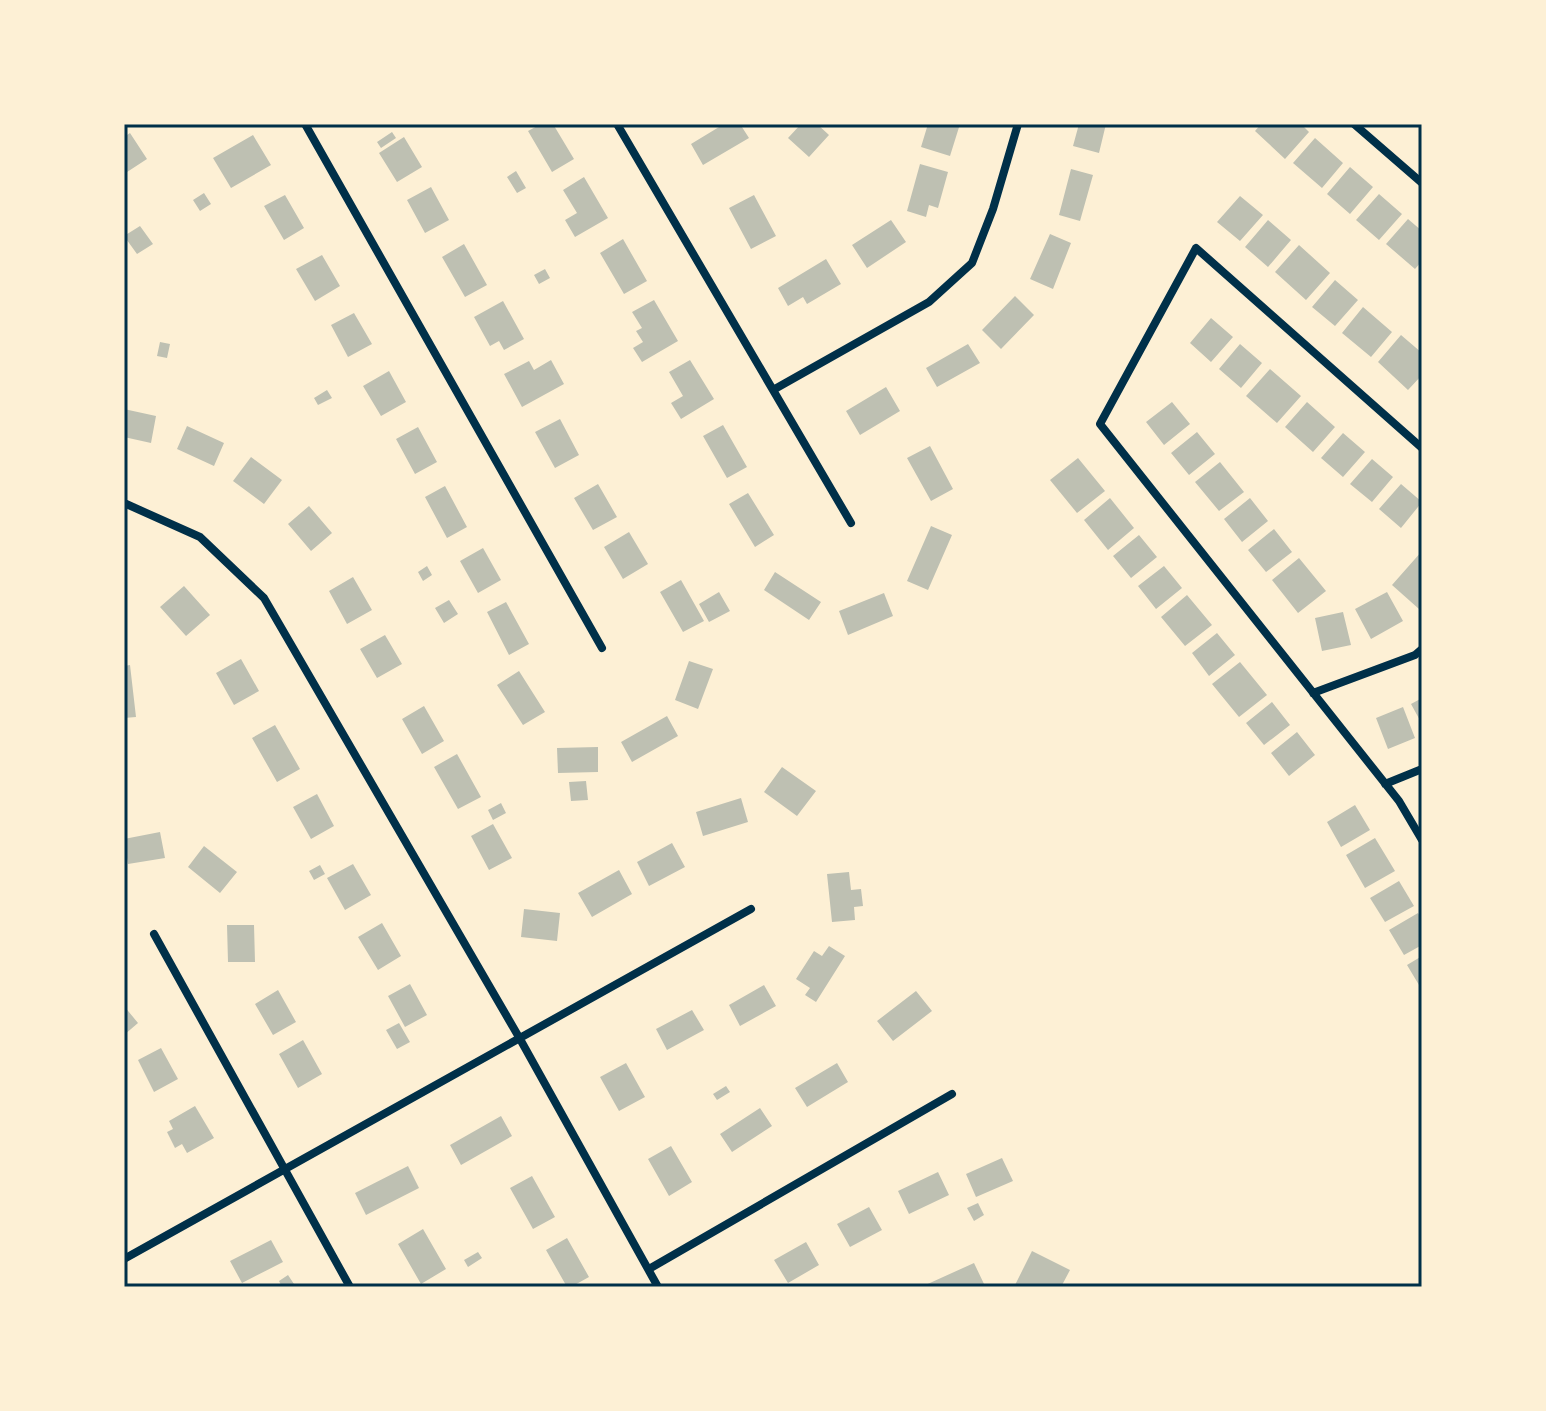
<svg xmlns="http://www.w3.org/2000/svg" width="1546" height="1411" font-family="'Crimson Pro',serif">
<style>
.building{fill:#bec0b2}
.lines{fill:none;stroke-linecap:round;stroke-linejoin:round}
.minor{stroke:#003049;stroke-width:8}
.neatline{fill:none;stroke:#003049;stroke-width:3}
</style>
<rect width="100%" height="100%" fill="#fdf0d5"/>
<path class="building" d="M541 124H553L574 159 552 172 528 131Z
M724 124H740L749 138 703 165 691 144Z
M801 124H817L829 135 809 157 788 138Z
M928 124H960L950 156 921 147Z
M1079 124H1106L1099 153 1073 146Z
M1261 124H1301L1309 132 1285 159 1255 131Z
M392 132 396 138 381 148 377 142Z
M130 133 147 159 124 174V137Z
M253 135 271 165 231 188 213 158Z
M404 137 422 167 397 182 379 153Z
M1315 138 1343 163 1322 188 1293 163Z
M920 164 948 172 938 208 929 205 926 217 907 211Z
M1350 167 1373 187 1350 214 1327 194Z
M1071 169 1093 175 1080 221 1059 215Z
M516 171 526 188 517 193 507 177Z
M584 177 608 218 575 237 565 220 577 213 563 190Z
M431 187 449 220 425 233 407 200Z
M204 193 211 204 200 211 193 200Z
M1379 194 1402 214 1379 240 1356 220Z
M285 195 304 228 284 240 264 206Z
M754 195 776 236 751 249 729 208Z
M1240 196 1263 215 1240 241 1217 222Z
M1408 219 1422 231V261L1415 269 1386 244Z
M891 220 906 242 867 268 852 245Z
M1268 220 1291 240 1268 267 1245 247Z
M140 226 153 244 137 254 124 236Z
M1050 234 1071 243 1053 289 1030 279Z
M623 239 647 281 624 294 600 253Z
M464 244 487 285 465 297 442 257Z
M1299 245 1330 273 1306 300 1275 272Z
M322 255 340 286 315 301 296 269Z
M826 259 841 284 807 304 803 297 788 306 778 288Z
M545 269 550 278 539 284 534 275Z
M1335 280 1358 300 1335 326 1312 307Z
M1015 296 1034 315 1001 349 982 330Z
M654 300 678 341 642 362 633 348 643 342 636 331 642 328 632 312Z
M503 301 524 339 504 350 499 341 490 346 474 317Z
M1363 307 1392 332 1371 357 1342 333Z
M354 313 372 344 348 357 331 325Z
M1211 318 1233 337 1211 362 1190 343Z
M1401 335 1422 353V375L1408 390 1378 362Z
M160 342 170 344 167 358 157 356Z
M968 344 980 363 937 387 926 368Z
M1240 344 1262 363 1241 388 1219 369Z
M551 360 564 384 522 407 504 374 529 361 534 370Z
M690 360 714 399 681 419 671 403 683 396 669 372Z
M1270 369 1301 396 1277 423 1246 396Z
M389 371 406 402 381 416 363 386Z
M886 387 900 411 860 435 846 411Z
M327 390 332 398 318 405 314 398Z
M1172 402 1190 424 1164 445 1146 422Z
M1307 402 1335 427 1313 452 1285 427Z
M124 409 156 416 151 443 124 437Z
M560 419 579 455 555 468 535 432Z
M723 425 747 467 727 478 703 436Z
M187 426 224 443 214 466 177 449Z
M418 427 437 462 415 474 396 439Z
M1197 432 1215 454 1189 475 1171 453Z
M1343 433 1365 452 1343 477 1321 458Z
M930 446 953 489 931 501 907 458Z
M251 457 282 480 264 504 233 481Z
M1078 458 1105 491 1077 513 1050 480Z
M1372 459 1393 477 1372 502 1350 484Z
M1220 462 1244 492 1219 511 1195 482Z
M598 484 617 517 593 530 574 498Z
M1401 484 1422 502 1401 528 1379 509Z
M445 486 467 527 447 538 425 497Z
M748 493 774 535 755 547 729 504Z
M1110 498 1134 528 1108 550 1084 520Z
M1250 498 1268 521 1242 542 1224 519Z
M309 506 332 533 311 551 288 524Z
M931 526 952 535 928 590 907 581Z
M1274 529 1292 552 1266 572 1248 550Z
M629 532 648 564 623 579 604 547Z
M1139 535 1157 557 1131 578 1113 556Z
M483 548 501 580 478 593 460 561Z
M1422 551V606L1419 609 1392 585Z
M1299 558 1326 591 1298 613 1272 580Z
M427 566 432 575 423 581 418 572Z
M1164 566 1182 588 1156 609 1138 586Z
M775 572 821 602 809 620 764 590Z
M353 577 372 610 347 624 329 591Z
M681 580 704 621 683 632 660 592Z
M184 586 210 615 186 636 160 607Z
M719 592 730 611 709 622 699 604Z
M1387 592 1403 621 1371 639 1355 609Z
M884 593 893 616 848 635 839 611Z
M1187 595 1212 625 1185 646 1161 617Z
M449 600 458 614 444 623 435 608Z
M506 602 529 644 509 655 487 612Z
M1343 612 1351 645 1322 651 1315 618Z
M1217 633 1235 655 1209 676 1192 653Z
M385 635 402 664 377 678 360 649Z
M241 659 259 691 234 705 216 673Z
M689 661 713 669 698 709 675 700Z
M1240 662 1267 695 1239 717 1212 684Z
M130 665 136 717 124 718V666Z
M519 671 545 712 523 725 497 685Z
M1422 698V724L1411 704Z
M1272 702 1290 725 1264 745 1246 723Z
M424 706 444 741 422 754 402 719Z
M1403 707 1415 738 1388 749 1376 718Z
M667 716 678 736 632 762 621 742Z
M275 725 300 769 277 782 252 738Z
M1297 732 1315 755 1289 776 1271 753Z
M598 747V772L558 773 557 748Z
M457 754 481 797 458 809 434 767Z
M782 767 816 791 797 816 764 792Z
M586 781 588 800 571 801 569 782Z
M317 794 334 826 311 839 293 807Z
M741 798 748 822 703 836 696 812Z
M501 803 506 813 493 820 488 810Z
M1355 805 1370 830 1341 847 1327 822Z
M493 824 512 858 489 870 471 836Z
M160 832 165 858 128 864 124 839Z
M1375 838 1395 871 1365 888 1346 855Z
M672 843 685 867 649 886 637 862Z
M204 846 237 872 220 893 188 867Z
M353 864 371 895 345 910 327 878Z
M320 865 325 874 314 880 309 871Z
M619 870 632 894 592 917 578 893Z
M849 872 851 890 861 889 863 906 854 907 855 920 832 922 827 874Z
M1399 881 1414 906 1385 922 1370 898Z
M524 909 560 913 557 941 521 937Z
M1418 913 1422 920V945L1404 955 1389 930Z
M382 923 401 956 378 970 358 937Z
M227 925H254L255 962H228Z
M829 946 845 956 816 1002 805 995 810 988 796 979 814 951 822 956Z
M1422 956V990L1407 965Z
M410 984 427 1015 405 1027 388 996Z
M764 985 776 1006 740 1026 729 1005Z
M278 990 296 1022 273 1035 255 1004Z
M916 991 932 1011 893 1041 877 1021Z
M124 1006 138 1023 124 1035Z
M692 1010 704 1030 667 1050 656 1029Z
M399 1023 410 1042 397 1049 386 1030Z
M303 1040 322 1074 298 1088 279 1054Z
M161 1048 178 1079 154 1092 138 1060Z
M626 1063 645 1097 619 1111 600 1077Z
M837 1063 848 1082 807 1107 795 1088Z
M726 1086 730 1092 717 1100 713 1094Z
M195 1106 214 1138 187 1153 182 1144 175 1148 167 1132 173 1129 169 1121Z
M760 1108 772 1126 732 1152 720 1134Z
M501 1116 512 1136 461 1165 450 1145Z
M671 1146 692 1182 669 1196 648 1159Z
M1002 1158 1013 1181 976 1197 966 1174Z
M408 1166 419 1188 366 1215 355 1193Z
M938 1172 949 1195 909 1214 898 1191Z
M532 1176 555 1217 533 1229 510 1188Z
M978 1203 984 1215 974 1221 967 1208Z
M869 1207 882 1230 850 1247 837 1224Z
M423 1229 446 1269 421 1284 398 1244Z
M567 1238 589 1277 571 1287H567L546 1250Z
M271 1240 283 1262 242 1283 230 1261Z
M806 1242 819 1265 788 1283 774 1260Z
M1032 1251 1070 1270 1061 1287H1020L1015 1285Z
M478 1252 482 1258 468 1267 464 1260Z
M974 1263 985 1286 921 1287Z
M288 1275 294 1284 288 1287H282L279 1281Z"/>
<g class="lines">
<path class="minor" d="M305 124 602 648
M617 124 851 523
M1354 124 1422 183
M773 390 929 302 972 263 993 209 1018 124
M1422 448 1196 248 1100 424 1399 801 1422 840
M124 503 200 537 264 598 520 1039 658 1287
M1313 693 1415 655 1422 649
M1385 784 1422 769
M154 934 350 1287
M124 1259 751 909
M649 1269 952 1094"/>
</g>
<rect width="1546" height="1411" fill="none" stroke="#fdf0d5" stroke-width="252"/>
<rect x="126" y="126" width="1294" height="1159" class="neatline"/>
</svg>
